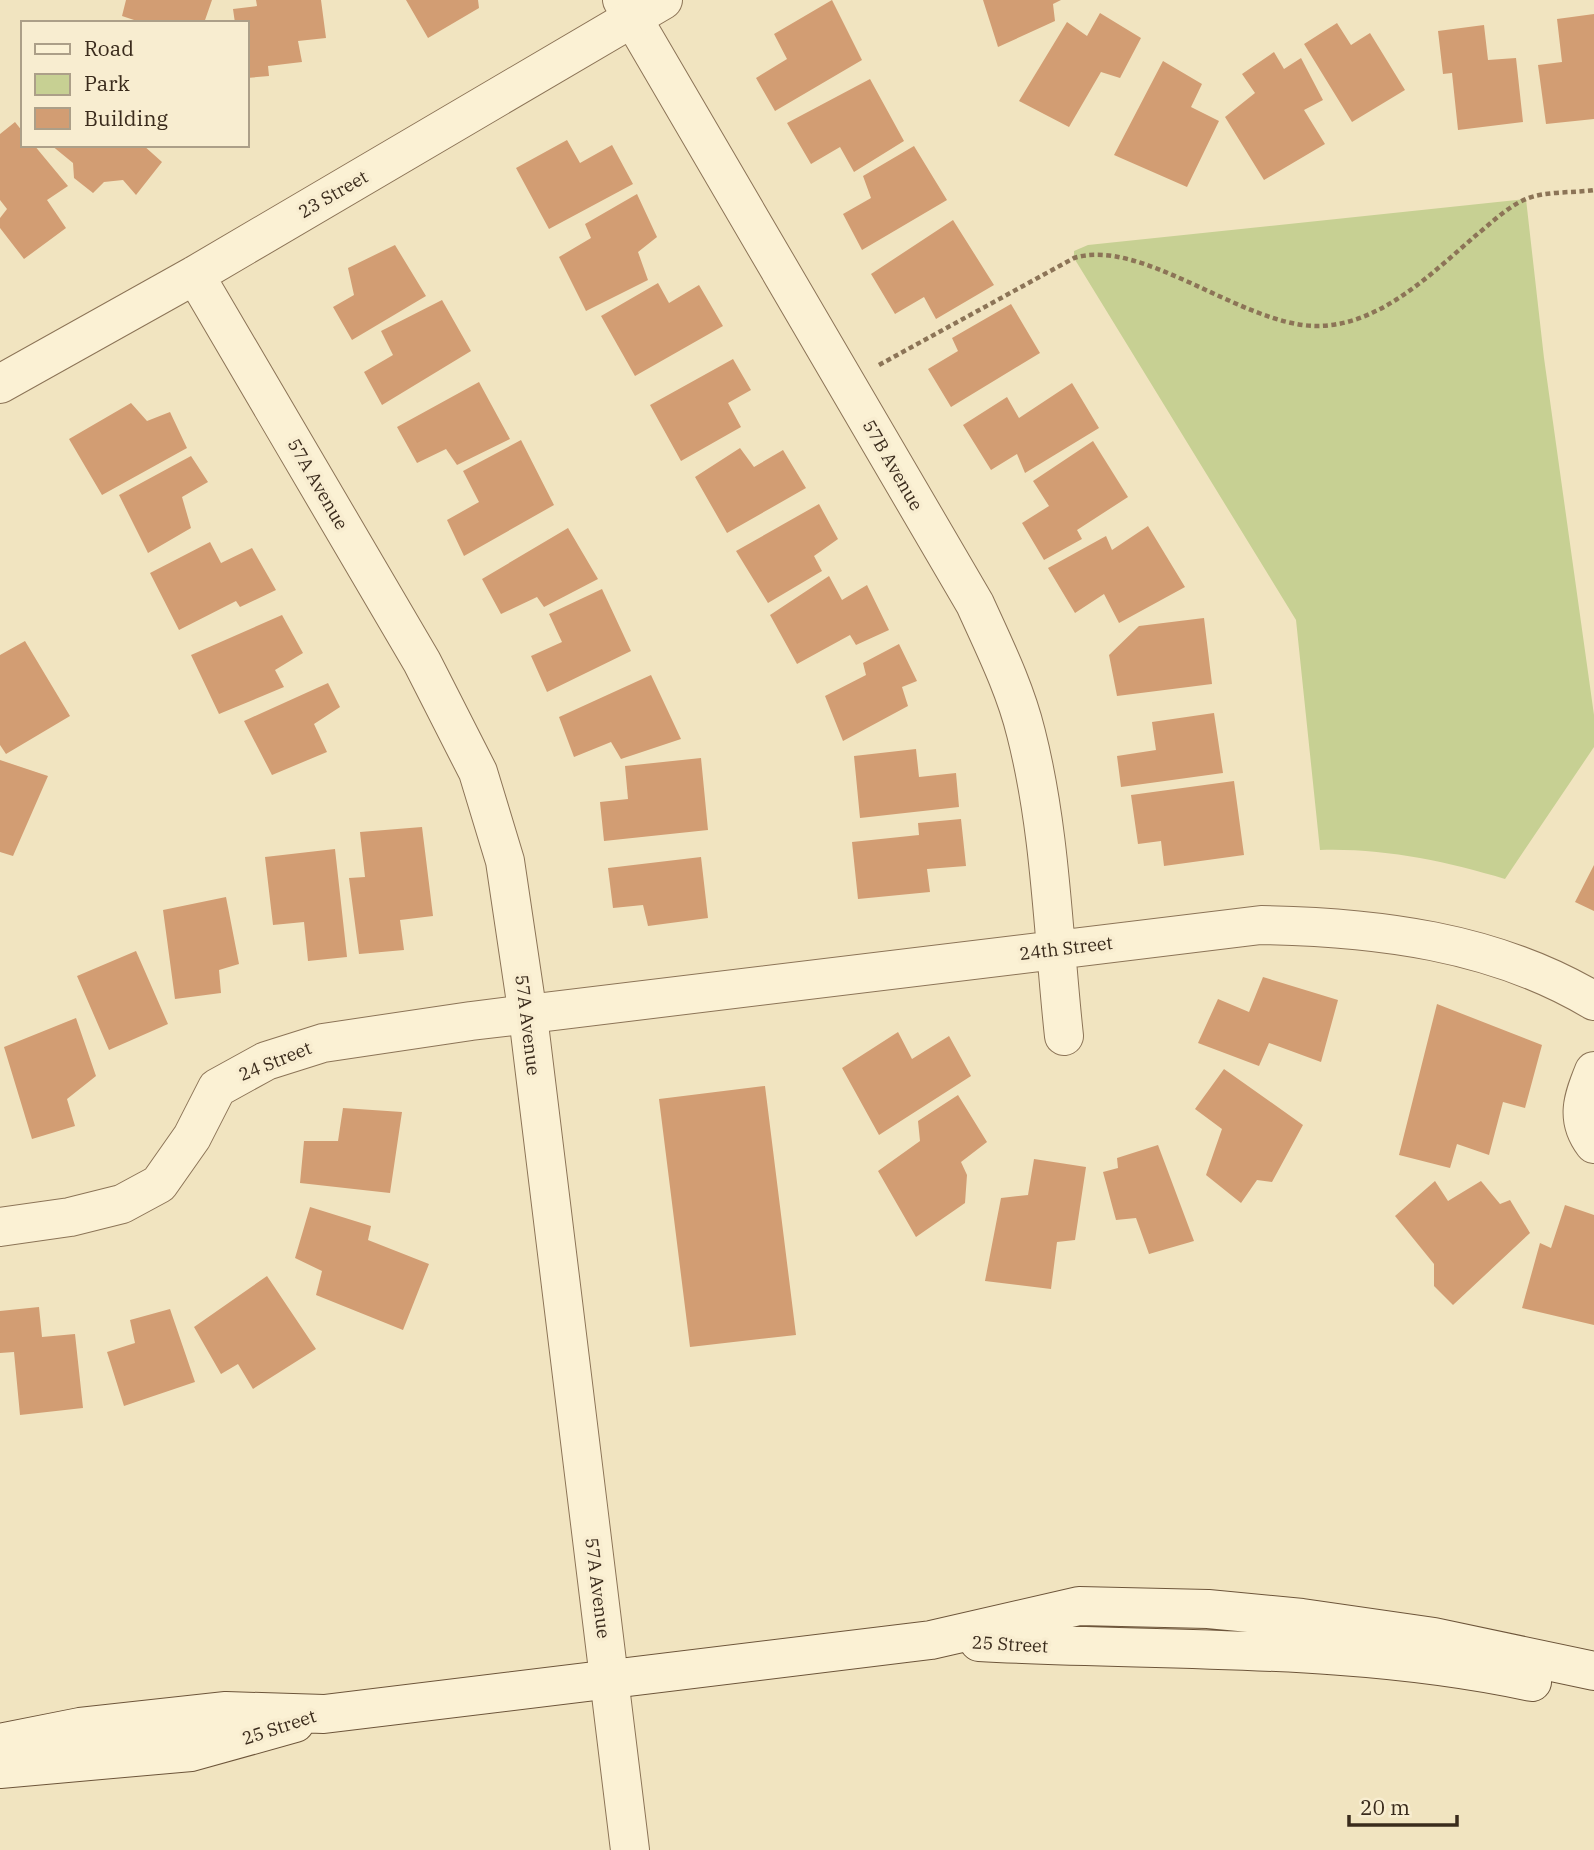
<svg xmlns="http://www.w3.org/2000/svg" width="1594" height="1850" font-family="'IBM Plex Serif',serif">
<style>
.green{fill:#c7d093}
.building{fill:#d29d73}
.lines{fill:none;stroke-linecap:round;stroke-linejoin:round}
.minor-casing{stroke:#8c7457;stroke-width:40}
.tertiary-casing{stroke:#8c7457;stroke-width:40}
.secondary-casing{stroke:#6d553a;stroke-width:40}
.path{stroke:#8c7457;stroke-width:4.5;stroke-dasharray:5 3.5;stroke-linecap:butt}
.minor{stroke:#fbf1d4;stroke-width:38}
.tertiary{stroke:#fbf1d4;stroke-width:38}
.secondary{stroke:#fbf1d4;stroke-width:38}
.labels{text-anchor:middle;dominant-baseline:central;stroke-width:7;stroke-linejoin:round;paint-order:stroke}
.street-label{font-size:18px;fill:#3a2b1c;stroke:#f8edd0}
</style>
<rect width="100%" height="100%" fill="#f1e4c0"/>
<path class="green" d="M1526 199 1544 358 1594 715V747L1505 879C1445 861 1383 848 1320 850L1296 620 1074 258V251L1088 245Z"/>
<path class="building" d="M126 0H212L204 23H143L122 16Z
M256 0H321L326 38 298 41 302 62 268 66 269 76 247 78V23H235L233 9 257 6Z
M406 0H478L479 8 428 38Z
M832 0 862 60 775 111 756 78 787 59 774 34Z
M983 0H1061L1053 4 1055 21 998 47Z
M1100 13 1141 38 1120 78 1101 72 1069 127 1019 101 1067 22 1087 36Z
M1594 14V119L1546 124 1538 65 1562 62 1557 19Z
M1337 23 1351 45 1370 33 1405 90 1352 122 1304 44Z
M1484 25 1488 60 1516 58 1523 122 1458 130 1452 73 1443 74 1438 31Z
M1274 52 1284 69 1301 58 1323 100 1304 110 1325 144 1264 180 1225 117 1255 93 1242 74Z
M1163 61 1202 84 1191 107 1219 121 1187 187 1114 155Z
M870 79 904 141 854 172 840 147 811 164 787 123Z
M15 122 23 132V145H34L68 186 47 200 66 228 24 259 0 228V218L7 209 0 200V134Z
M567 140 580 163 612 145 633 184 549 229 516 168Z
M51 145H143L162 162 136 195 123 180 104 182 93 193 74 178 73 163Z
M914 146 947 200 862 250 843 214 871 198 863 176Z
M637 194 657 237 638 252 648 280 586 311 559 257 591 238 585 224Z
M953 220 994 285 936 319 924 297 895 314 871 274Z
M395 245 426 296 352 340 333 307 354 295 348 268Z
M658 283 669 303 699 285 723 326 635 376 601 316Z
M442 300 471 351 382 405 364 372 393 355 381 331Z
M1011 304 1040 353 951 407 928 369 958 351 952 338Z
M733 359 751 390 728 403 741 427 681 461 650 405Z
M479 382 510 439 457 465 446 449 417 463 397 427Z
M1072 383 1099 428 1025 473 1017 454 991 470 963 425 1007 397 1019 418Z
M131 403 147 421 170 412 187 448 102 495 69 439Z
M521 440 554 505 464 556 447 520 479 502 463 471Z
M1093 441 1128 497 1077 530 1082 539 1044 560 1022 523 1049 506 1033 481Z
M740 448 754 467 783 450 806 488 727 533 695 477Z
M191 456 208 482 182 497 191 528 148 553 119 495Z
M819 504 838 539 814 556 822 571 768 603 736 551Z
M1148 526 1185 587 1119 623 1104 594 1075 613 1048 568 1106 536 1112 550Z
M568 528 598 579 544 607 537 597 501 614 482 579Z
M210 542 221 563 252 548 276 590 240 607 236 601 179 630 150 573Z
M829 576 842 600 867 585 889 630 856 645 850 635 797 664 770 615Z
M602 589 631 651 547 692 531 656 562 642 549 614Z
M282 615 303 653 275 670 284 687 219 714 191 655Z
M1204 618 1212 684 1117 696 1109 655 1139 626Z
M25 641 70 716 6 754 0 745V655Z
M899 644 917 681 902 687 908 706 843 741 825 696 866 675 863 663Z
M651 675 681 739 621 759 611 742 574 757 559 717Z
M328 683 340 707 314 724 327 752 272 775 244 721Z
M1214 713 1223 773 1121 787 1117 756 1156 750 1152 722Z
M916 749 919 777 956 773 959 807 860 818 854 756Z
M701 758 708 830 604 841 600 802 628 799 625 766Z
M0 760 48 776 13 856 0 852Z
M1234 781 1244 855 1164 866 1161 841 1138 844 1131 795Z
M961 819 966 866 927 869 930 892 858 899 852 842 919 835 918 823Z
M422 827 433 916 400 920 404 950 359 954 349 878 365 877 360 832Z
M335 849 347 957 308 961 304 922 273 925 265 857Z
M701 857 708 918 648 926 643 905 613 908 608 868Z
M1594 865V911L1575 902Z
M226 897 239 964 219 970 221 993 175 999 163 910Z
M136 951 168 1024 109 1050 77 976Z
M1263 977 1338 1000 1321 1062 1269 1043 1259 1066 1198 1043 1218 999 1249 1012Z
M1437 1004 1542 1045 1525 1108 1503 1102 1489 1155 1457 1144 1450 1168 1399 1155Z
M76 1018 96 1076 67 1099 75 1126 32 1139 4 1047Z
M898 1032 912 1059 949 1036 971 1076 879 1135 842 1068Z
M1224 1069 1303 1125 1272 1182 1257 1180 1241 1203 1206 1175 1222 1129 1195 1109Z
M765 1086 796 1335 690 1347 659 1099Z
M958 1095 987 1142 961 1162 967 1175 965 1203 916 1237 878 1171 920 1141 918 1121Z
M343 1108 402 1112 390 1193 300 1183 304 1141H338Z
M1158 1145 1194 1241 1149 1254 1136 1218 1116 1220 1103 1172 1118 1168 1117 1158Z
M1034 1159 1086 1167 1075 1240 1057 1242 1051 1289 985 1281 1001 1198 1028 1195Z
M1435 1181 1448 1201 1481 1181 1500 1204 1510 1200 1530 1233 1453 1305 1434 1286V1264L1395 1216Z
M1565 1205 1594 1215V1325L1522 1308 1540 1243 1551 1248Z
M310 1207 371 1226 368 1240 429 1264 403 1330 316 1295 322 1271 295 1258Z
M267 1276 316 1349 253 1389 238 1364 221 1374 194 1327Z
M39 1307 42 1337 75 1334 83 1408 20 1415 14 1352 0 1353V1311Z
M170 1309 195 1382 124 1406 107 1352 135 1343 130 1320Z"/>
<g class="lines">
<defs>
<path id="minor" d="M622 0 975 604C994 646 1015 688 1026 733 1051 831 1053 936 1064 1036
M1594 1071C1583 1098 1575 1119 1594 1144
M0 1227 70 1217 122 1204 159 1184 192 1137 217 1088 266 1061 323 1043 471 1021 1261 925C1375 927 1494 941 1594 1001"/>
<path id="tertiary" d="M195 275 422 662 478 772 505 861 528 1016 630 1850
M0 384 195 275 663 0"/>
<path id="secondary" d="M979 1642C1163 1652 1351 1643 1532 1682
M0 1743 80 1727 226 1711 324 1714 931 1640 1079 1606 1208 1609 1302 1618 1434 1637 1594 1671
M0 1769 191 1752 295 1723"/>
</defs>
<use href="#minor" class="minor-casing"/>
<use href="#tertiary" class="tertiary-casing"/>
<use href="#secondary" class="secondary-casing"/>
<path class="path" d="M879 365 1074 258C1141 237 1240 324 1315 326 1378 327 1430 275 1474 237 1489 225 1507 207 1526 199 1544 191 1574 193 1594 190"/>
<use href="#minor" class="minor"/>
<use href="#tertiary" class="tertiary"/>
<use href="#secondary" class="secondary"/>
</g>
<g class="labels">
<g class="street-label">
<text transform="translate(333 194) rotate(-30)">23 Street</text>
<text transform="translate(893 465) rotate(60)">57B Avenue</text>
<text transform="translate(318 484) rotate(60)">57A Avenue</text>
<text transform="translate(1066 948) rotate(-7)">24th Street</text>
<text transform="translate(528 1025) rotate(83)">57A Avenue</text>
<text transform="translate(275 1061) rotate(-22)">24 Street</text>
<text transform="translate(598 1588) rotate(83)">57A Avenue</text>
<text transform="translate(1010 1644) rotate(3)">25 Street</text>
<text transform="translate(279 1727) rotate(-18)">25 Street</text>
</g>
</g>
<rect x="21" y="21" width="228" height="126" fill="#f8edd0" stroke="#ac9f88" stroke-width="2"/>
<rect x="35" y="44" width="35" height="10" fill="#fbf1d4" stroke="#ac9f88" stroke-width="2"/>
<text x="84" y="56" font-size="21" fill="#3a2b1c">Road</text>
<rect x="35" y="74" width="35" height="21" fill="#c7d093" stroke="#ac9f88" stroke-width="2"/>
<text x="84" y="91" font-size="21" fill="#3a2b1c">Park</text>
<rect x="35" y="108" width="35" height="21" fill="#d29d73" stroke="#ac9f88" stroke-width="2"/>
<text x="84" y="126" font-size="21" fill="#3a2b1c">Building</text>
<path d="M1349 1815v10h108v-10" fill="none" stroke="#3a2b1c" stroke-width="3.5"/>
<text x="1360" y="1815" font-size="21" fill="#3a2b1c" stroke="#f8edd0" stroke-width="5" paint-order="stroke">20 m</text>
</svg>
